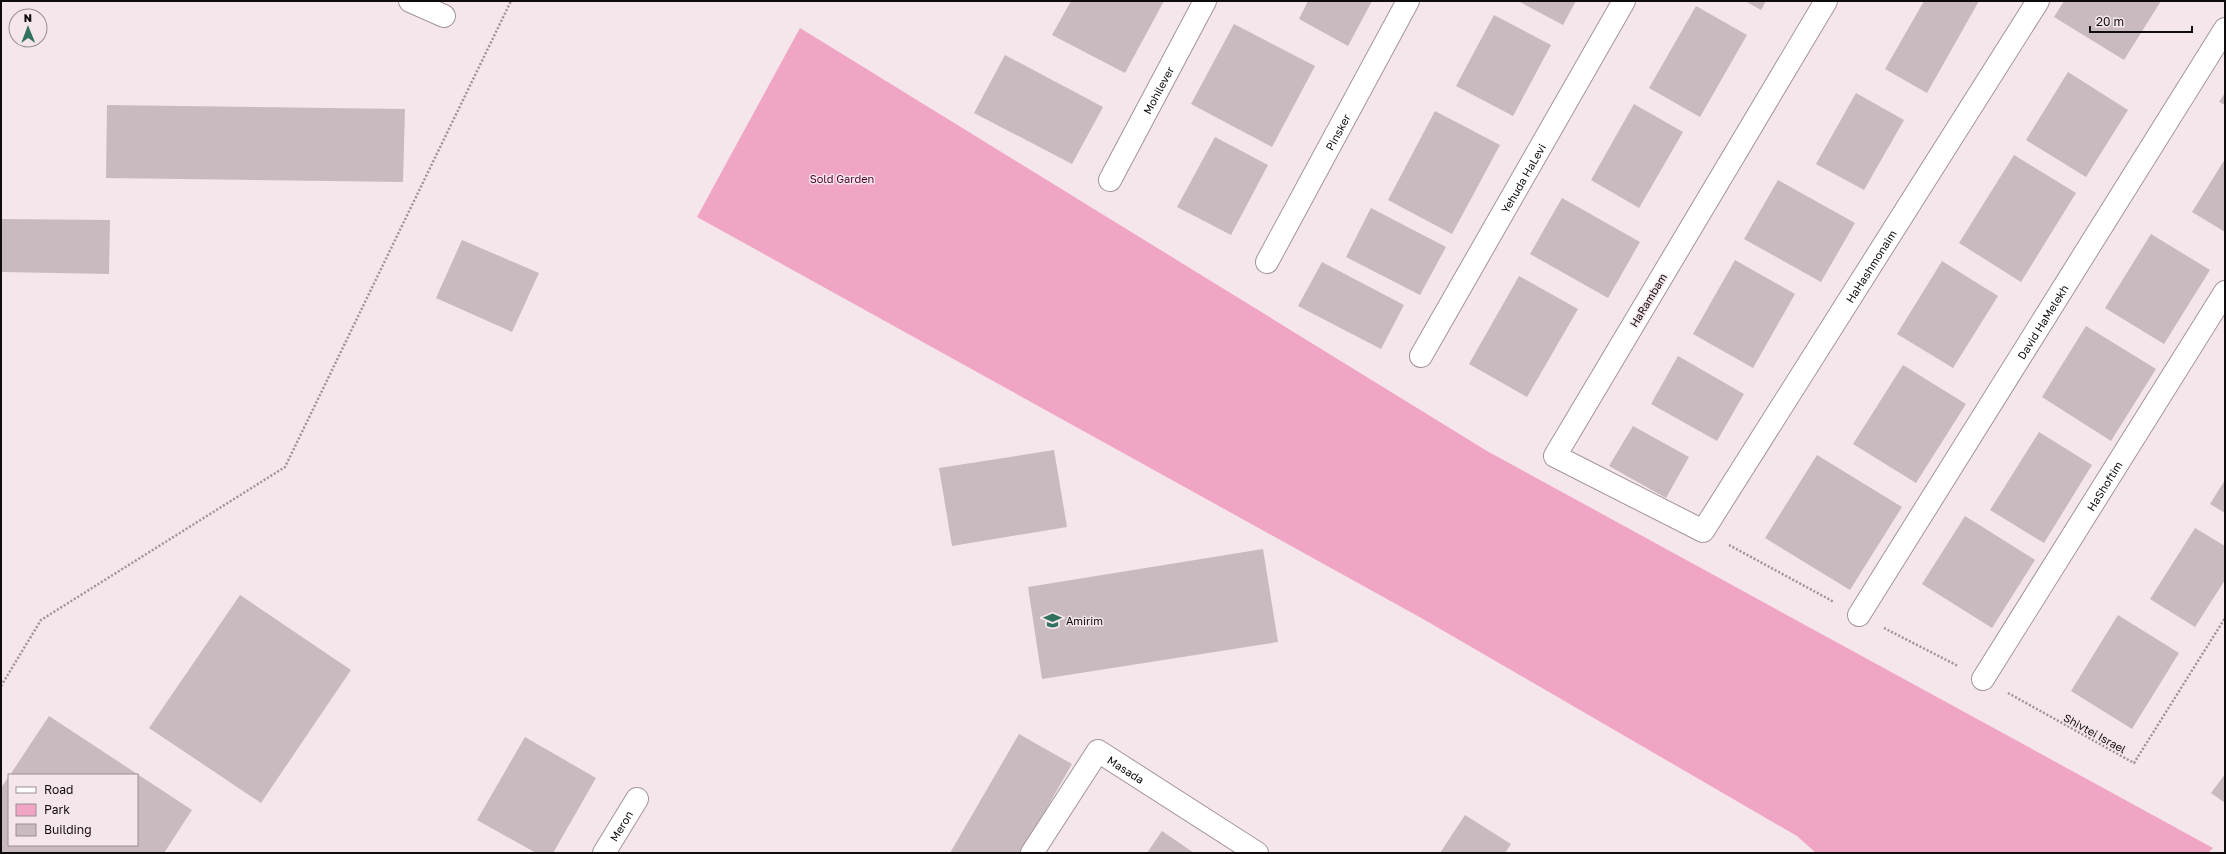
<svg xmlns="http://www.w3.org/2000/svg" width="2226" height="854" font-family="'Golos Text',sans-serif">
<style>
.green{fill:#f1a5c5}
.building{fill:#c8babf}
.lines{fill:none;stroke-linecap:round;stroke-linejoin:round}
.street-casing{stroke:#a3959a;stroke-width:24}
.path{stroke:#9e9397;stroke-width:2.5;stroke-dasharray:2 2;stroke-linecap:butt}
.street{stroke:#fff;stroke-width:22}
.labels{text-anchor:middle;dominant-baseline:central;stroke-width:3;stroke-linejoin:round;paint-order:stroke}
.street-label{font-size:11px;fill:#100c0d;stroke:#f5e6eb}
.park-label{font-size:11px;fill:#530532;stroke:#f5e6eb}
.poi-label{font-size:11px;fill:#100c0d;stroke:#f5e6eb;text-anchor:start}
</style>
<rect width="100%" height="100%" fill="#f5e6eb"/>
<path class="green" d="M800 28 1487 451 2213 848 2208 853H1816L1797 836 1423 619 697 217Z"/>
<path class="building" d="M1071 1H1164L1125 73 1052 35Z
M1308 1H1372L1348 46 1299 19Z
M1518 1H1576L1563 25Z
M1745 1H1766L1761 10Z
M1924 1H1979L1927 93 1885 69Z
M2064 1H2161L2124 60 2054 17Z
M1696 6 1747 35 1700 117 1649 88Z
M1494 15 1551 45 1513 116 1456 86Z
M1234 24 1315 66 1272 147 1191 104Z
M1005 55 1103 107 1072 164 974 113Z
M2068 72 2128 110 2086 177 2026 140Z
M1856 93 1904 120 1864 190 1816 164Z
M2225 93V105L2219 102Z
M1634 104 1683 132 1639 208 1591 180Z
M107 105 405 109 403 182 106 178Z
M1435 111 1500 145 1452 234 1388 200Z
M1215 137 1268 165 1231 235 1177 207Z
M2014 155 2076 193 2021 282 1959 243Z
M2225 159V232L2192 212Z
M1778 180 1855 223 1821 282 1744 239Z
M1562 198 1640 242 1608 298 1530 254Z
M1371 208 1446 247 1420 295 1346 257Z
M1 219 110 220 109 274 1 272Z
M2151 234 2210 270 2164 344 2105 308Z
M462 240 539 273 512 332 436 298Z
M1735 260 1795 294 1753 368 1693 334Z
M1942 261 1998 296 1953 368 1897 334Z
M1322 262 1404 305 1381 349 1298 306Z
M1519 276 1578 309 1527 397 1469 364Z
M2086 326 2156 369 2111 441 2042 397Z
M1678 356 1744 394 1717 441 1651 404Z
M1903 365 1966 404 1916 483 1853 444Z
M1633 426 1689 457 1666 498 1609 466Z
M2039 432 2092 465 2044 543 1990 510Z
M1054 450 1067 527 952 546 939 468Z
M1817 455 1902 507 1850 590 1765 538Z
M2225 480V513L2210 504Z
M1965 516 2035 560 1992 628 1922 584Z
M2195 528 2225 546V580L2195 627 2150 599Z
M1263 549 1278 642 1042 679 1028 587Z
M240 595 351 670 261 803 149 728Z
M2118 615 2179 653 2132 729 2071 691Z
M49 716 192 810 164 853H1V788L9 776V845H137V775H10Z
M1019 734 1072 764 1021 853H950Z
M525 737 596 778 553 853H536L477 820Z
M2225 774V803L2211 793Z
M1465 815 1511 844 1505 853H1440Z
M1162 831 1194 853H1147Z"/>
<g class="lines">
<defs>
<g id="street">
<path d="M410 1 444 16"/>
<path id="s1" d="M1826 1 1555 456 1703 531 2038 1"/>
<path id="s2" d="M1110 180 1205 1"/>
<path id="s3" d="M1267 262 1408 1"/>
<path id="s4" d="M1421 356 1624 1"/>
<path id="s5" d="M1859 615 2225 29"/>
<path id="s6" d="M1983 679 2225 292"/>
<path id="s7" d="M604 853 637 799"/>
<path id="s8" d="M1032 853 1098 751 1257 853"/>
</g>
</defs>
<use href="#street" class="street-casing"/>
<path class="path" d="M1729 545 1834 602
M1884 628 1958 666
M1 686 41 620 285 467 511 1
M2008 693 2134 763 2225 618"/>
<use href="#street" class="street"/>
</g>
<defs>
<symbol id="school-bare" viewBox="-9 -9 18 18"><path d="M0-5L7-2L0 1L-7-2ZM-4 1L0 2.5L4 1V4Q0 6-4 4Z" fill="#31715f" stroke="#f5e6eb" stroke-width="2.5" paint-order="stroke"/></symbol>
</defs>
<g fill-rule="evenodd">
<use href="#school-bare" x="1040" y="608" width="25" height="25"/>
</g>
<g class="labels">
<g class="street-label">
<text stroke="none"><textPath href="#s2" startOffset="102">Mohilever</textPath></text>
<text stroke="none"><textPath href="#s3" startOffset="148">Pinsker</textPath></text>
<text stroke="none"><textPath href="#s4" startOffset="205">Yehuda HaLevi</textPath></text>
<text stroke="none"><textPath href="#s1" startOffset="1009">HaHashmonaim</textPath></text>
<text transform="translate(1648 300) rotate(-59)">HaRambam</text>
<text stroke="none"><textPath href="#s5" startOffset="346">David HaMelekh</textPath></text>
<text stroke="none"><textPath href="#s6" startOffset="228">HaShoftim</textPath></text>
<text transform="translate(2095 733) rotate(29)">Shivtei Israel</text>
<text stroke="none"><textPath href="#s8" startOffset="155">Masada</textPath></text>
<text stroke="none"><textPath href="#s7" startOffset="32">Meron</textPath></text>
</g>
<g class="park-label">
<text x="842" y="178">Sold Garden</text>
</g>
<g class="poi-label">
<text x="1066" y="620">Amirim</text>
</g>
</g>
<rect width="2226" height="854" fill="none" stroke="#100c0d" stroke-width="4"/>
<rect x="8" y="774" width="130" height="72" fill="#f5e6eb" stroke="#998f92"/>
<rect x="16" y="787" width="20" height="6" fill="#ffffff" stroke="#998f92"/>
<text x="44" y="794" font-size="12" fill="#100c0d">Road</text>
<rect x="16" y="804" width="20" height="12" fill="#f1a5c5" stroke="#998f92"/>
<text x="44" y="814" font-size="12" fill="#100c0d">Park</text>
<rect x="16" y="824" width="20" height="12" fill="#c8babf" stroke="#998f92"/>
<text x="44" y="834" font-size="12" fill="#100c0d">Building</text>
<g transform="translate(28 28) rotate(359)"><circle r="19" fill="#f5e6eb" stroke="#998f92"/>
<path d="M0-3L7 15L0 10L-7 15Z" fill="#31715f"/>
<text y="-6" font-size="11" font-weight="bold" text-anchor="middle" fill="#100c0d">N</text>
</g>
<path d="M2090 26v6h102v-6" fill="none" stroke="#100c0d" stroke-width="2"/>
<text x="2096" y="26" font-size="12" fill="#100c0d" stroke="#f5e6eb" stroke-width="3" paint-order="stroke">20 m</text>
</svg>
